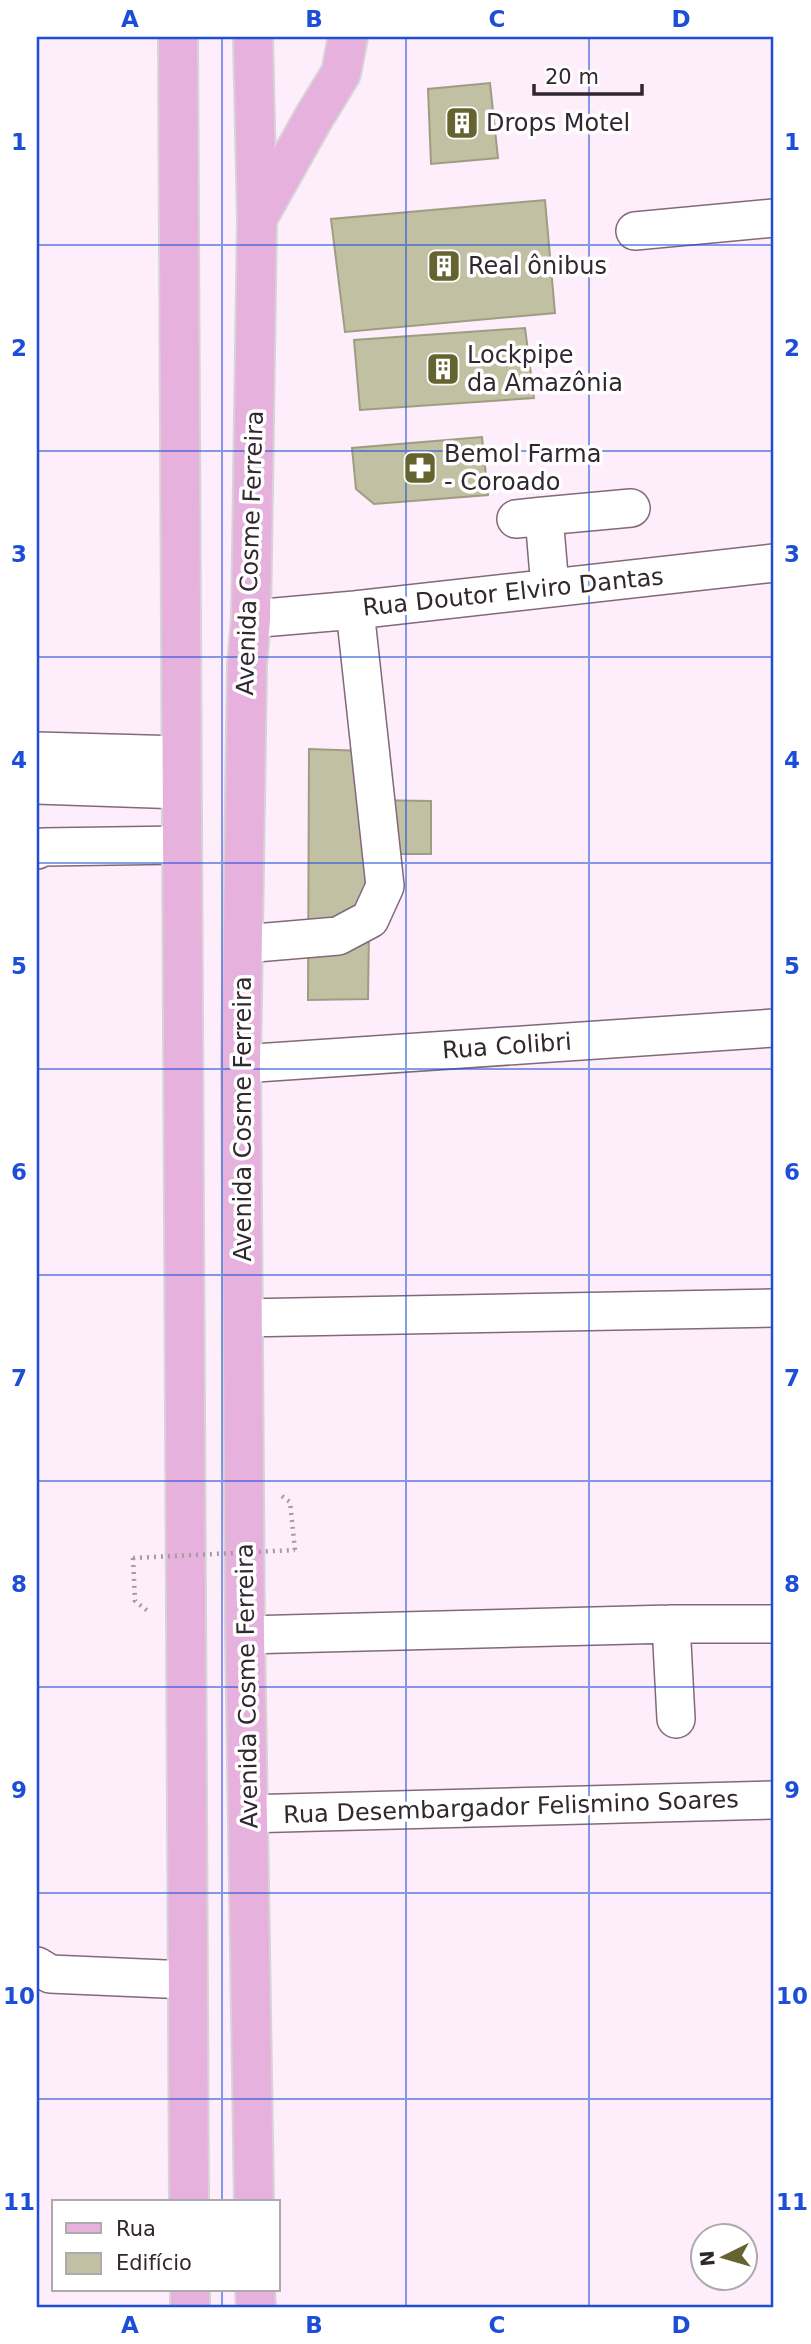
<svg xmlns="http://www.w3.org/2000/svg" width="811" height="2344" font-family="'DejaVu Sans',sans-serif">
<style>
.building{fill:#c1c0a3;stroke:#9e9d81;stroke-width:2}
.lines{fill:none;stroke-linecap:round;stroke-linejoin:round}
.minor-casing{stroke:#81697b;stroke-width:40}
.major-casing{stroke:#d6d4d5;stroke-width:42}
.path{stroke:#a89aa5;stroke-width:4.5;stroke-dasharray:2 5;stroke-linecap:butt}
.minor{stroke:#fff;stroke-width:37}
.major{stroke:#e6b1dd;stroke-width:38}
.path-bridge{stroke:#a89aa5;stroke-width:4.5;stroke-dasharray:2 5;stroke-linecap:butt}
.grid{fill:none;stroke:#1d4ed8;stroke-width:2;stroke-opacity:0.55}
.labels{text-anchor:middle;dominant-baseline:central;stroke-width:7;stroke-linejoin:round;paint-order:stroke}
.poi-label{font-size:24px;fill:#31272f;stroke:#fff;text-anchor:start}
.street-label{font-size:24px;fill:#31272f;stroke:#fff}
.neatline{fill:none;stroke:#1d4ed8;stroke-width:2.5}
.grid-label{font-size:23px;text-anchor:middle;font-weight:bold;fill:#1d4ed8}
</style>
<rect width="100%" height="100%" fill="#feedfa"/>
<path class="building" d="M490 83 498 158 431 164 428 89Z
M545 200 555 313 345 332 331 219Z
M525 328 534 398 360 410 354 340Z
M482 437 488 495 374 504 356 489 352 448Z
M309 749 365 751V800L431 801V854H370L368 999 308 1000Z"/>
<g class="lines">
<defs>
<path id="minor" d="M635 231 774 218
M544 516 631 508
M516 519 544 516 550 588
M251 619 355 610 774 563
M37 751 182 755
M37 785 182 790
M37 850 43 847 182 845
M243 944 338 936 370 919 385 886 355 610
M241 1064 774 1028
M244 1318 774 1308
M671 1624 676 1719
M245 1635 671 1624H774
M248 1814 774 1800
M37 1966 50 1974 188 1980"/>
<path id="major" d="M178 37 189 2202
M253 37 257 219 251 619 247 665 241 1064 245 1635 254 2202
M258 217 313 119 341 73 348 37
M190 2290V2307
M255 2290 256 2307"/>
</defs>
<use href="#minor" class="minor-casing"/>
<use href="#major" class="major-casing"/>
<path class="path" d="M282 1496 290 1502 295 1550
M133 1558 135 1601 149 1612"/>
<use href="#minor" class="minor"/>
<use href="#major" class="major"/>
<path class="path-bridge" d="M133 1558 295 1550"/>
</g>
<path class="grid" d="M222 37V2202M406 37V2307M589 37V2307M37 245H774M37 451H774M37 657H774M37 863H774M37 1069H774M37 1275H774M37 1481H774M37 1687H774M37 1893H774M37 2099H774M222 2290V2307"/>
<defs>
<symbol id="building-square" viewBox="-11 -11 22 22"><rect x="-9" y="-9" width="18" height="18" rx="4" fill="#656330" stroke="#fff"/><path d="M-4-6H4V6H1V3H-1V6H-4ZM-2.5-4.3h1.7v1.8h-1.7ZM.8-4.3h1.7v1.8H.8ZM-2.5-1h1.7V.8h-1.7ZM.8-1h1.7V.8H.8Z" fill="#fff"/></symbol>
<symbol id="pharmacy-square" viewBox="-11 -11 22 22"><rect x="-9" y="-9" width="18" height="18" rx="4" fill="#656330" stroke="#fff"/><path d="M-2-6h4v4h4v4h-4v4h-4v-4h-4v-4h4Z" fill="#fff"/></symbol>
</defs>
<g fill-rule="evenodd">
<use href="#building-square" x="443" y="104" width="38" height="38"/>
<use href="#building-square" x="425" y="247" width="38" height="38"/>
<use href="#building-square" x="424" y="350" width="38" height="38"/>
<use href="#pharmacy-square" x="401" y="449" width="38" height="38"/>
</g>
<g class="labels">
<g class="poi-label">
<text x="486" y="123">Drops Motel</text>
<text x="468" y="266">Real ônibus</text>
<text x="467" y="355">Lockpipe<tspan x="467" dy="28">da Amazônia</tspan></text>
<text x="444" y="454">Bemol Farma<tspan x="444" dy="28">- Coroado</tspan></text>
</g>
<g class="street-label">
<text transform="translate(250 553) rotate(-88)">Avenida Cosme Ferreira</text>
<text transform="translate(513 592) rotate(-6)">Rua Doutor Elviro Dantas</text>
<text transform="translate(507 1046) rotate(-4)">Rua Colibri</text>
<text transform="translate(243 1119) rotate(-90)">Avenida Cosme Ferreira</text>
<text transform="translate(247 1686) rotate(-91)">Avenida Cosme Ferreira</text>
<text transform="translate(511 1807) rotate(-2)">Rua Desembargador Felismino Soares</text>
</g>
</g>
<rect width="811" height="2344" fill="none" stroke="#ffffff" stroke-width="77"/>
<rect x="52" y="2200" width="228" height="91" fill="#ffffff" stroke="#ada9ac" stroke-width="2"/>
<rect x="66" y="2223" width="35" height="10" fill="#e6b1dd" stroke="#ada9ac" stroke-width="2"/>
<text x="116" y="2236" font-size="21" fill="#31272f">Rua</text>
<rect x="66" y="2253" width="35" height="21" fill="#c1c0a3" stroke="#ada9ac" stroke-width="2"/>
<text x="116" y="2270" font-size="21" fill="#31272f">Edifício</text>
<g transform="translate(724 2257) rotate(265)"><circle r="33" fill="#ffffff" stroke="#ada9ac" stroke-width="2"/>
<path d="M0-5L12 26L0 18L-12 26Z" fill="#656330"/>
<text y="-10" font-size="19" font-weight="bold" text-anchor="middle" fill="#31272f">N</text>
</g>
<path d="M534 84v10h108v-10" fill="none" stroke="#31272f" stroke-width="3.5"/>
<text x="545" y="84" font-size="21" fill="#31272f" stroke="#ffffff" stroke-width="5" paint-order="stroke">20 m</text>
<rect x="38" y="38" width="734" height="2268" class="neatline"/>
<g class="grid-label">
<text x="130" y="27">A</text>
<text x="314" y="27">B</text>
<text x="497" y="27">C</text>
<text x="681" y="27">D</text>
<text x="19" y="150">1</text>
<text x="792" y="150">1</text>
<text x="19" y="356">2</text>
<text x="792" y="356">2</text>
<text x="19" y="562">3</text>
<text x="792" y="562">3</text>
<text x="19" y="768">4</text>
<text x="792" y="768">4</text>
<text x="19" y="974">5</text>
<text x="792" y="974">5</text>
<text x="19" y="1180">6</text>
<text x="792" y="1180">6</text>
<text x="19" y="1386">7</text>
<text x="792" y="1386">7</text>
<text x="19" y="1592">8</text>
<text x="792" y="1592">8</text>
<text x="19" y="1798">9</text>
<text x="792" y="1798">9</text>
<text x="19" y="2004">10</text>
<text x="792" y="2004">10</text>
<text x="19" y="2210">11</text>
<text x="792" y="2210">11</text>
<text x="130" y="2333">A</text>
<text x="314" y="2333">B</text>
<text x="497" y="2333">C</text>
<text x="681" y="2333">D</text>
</g>
</svg>
